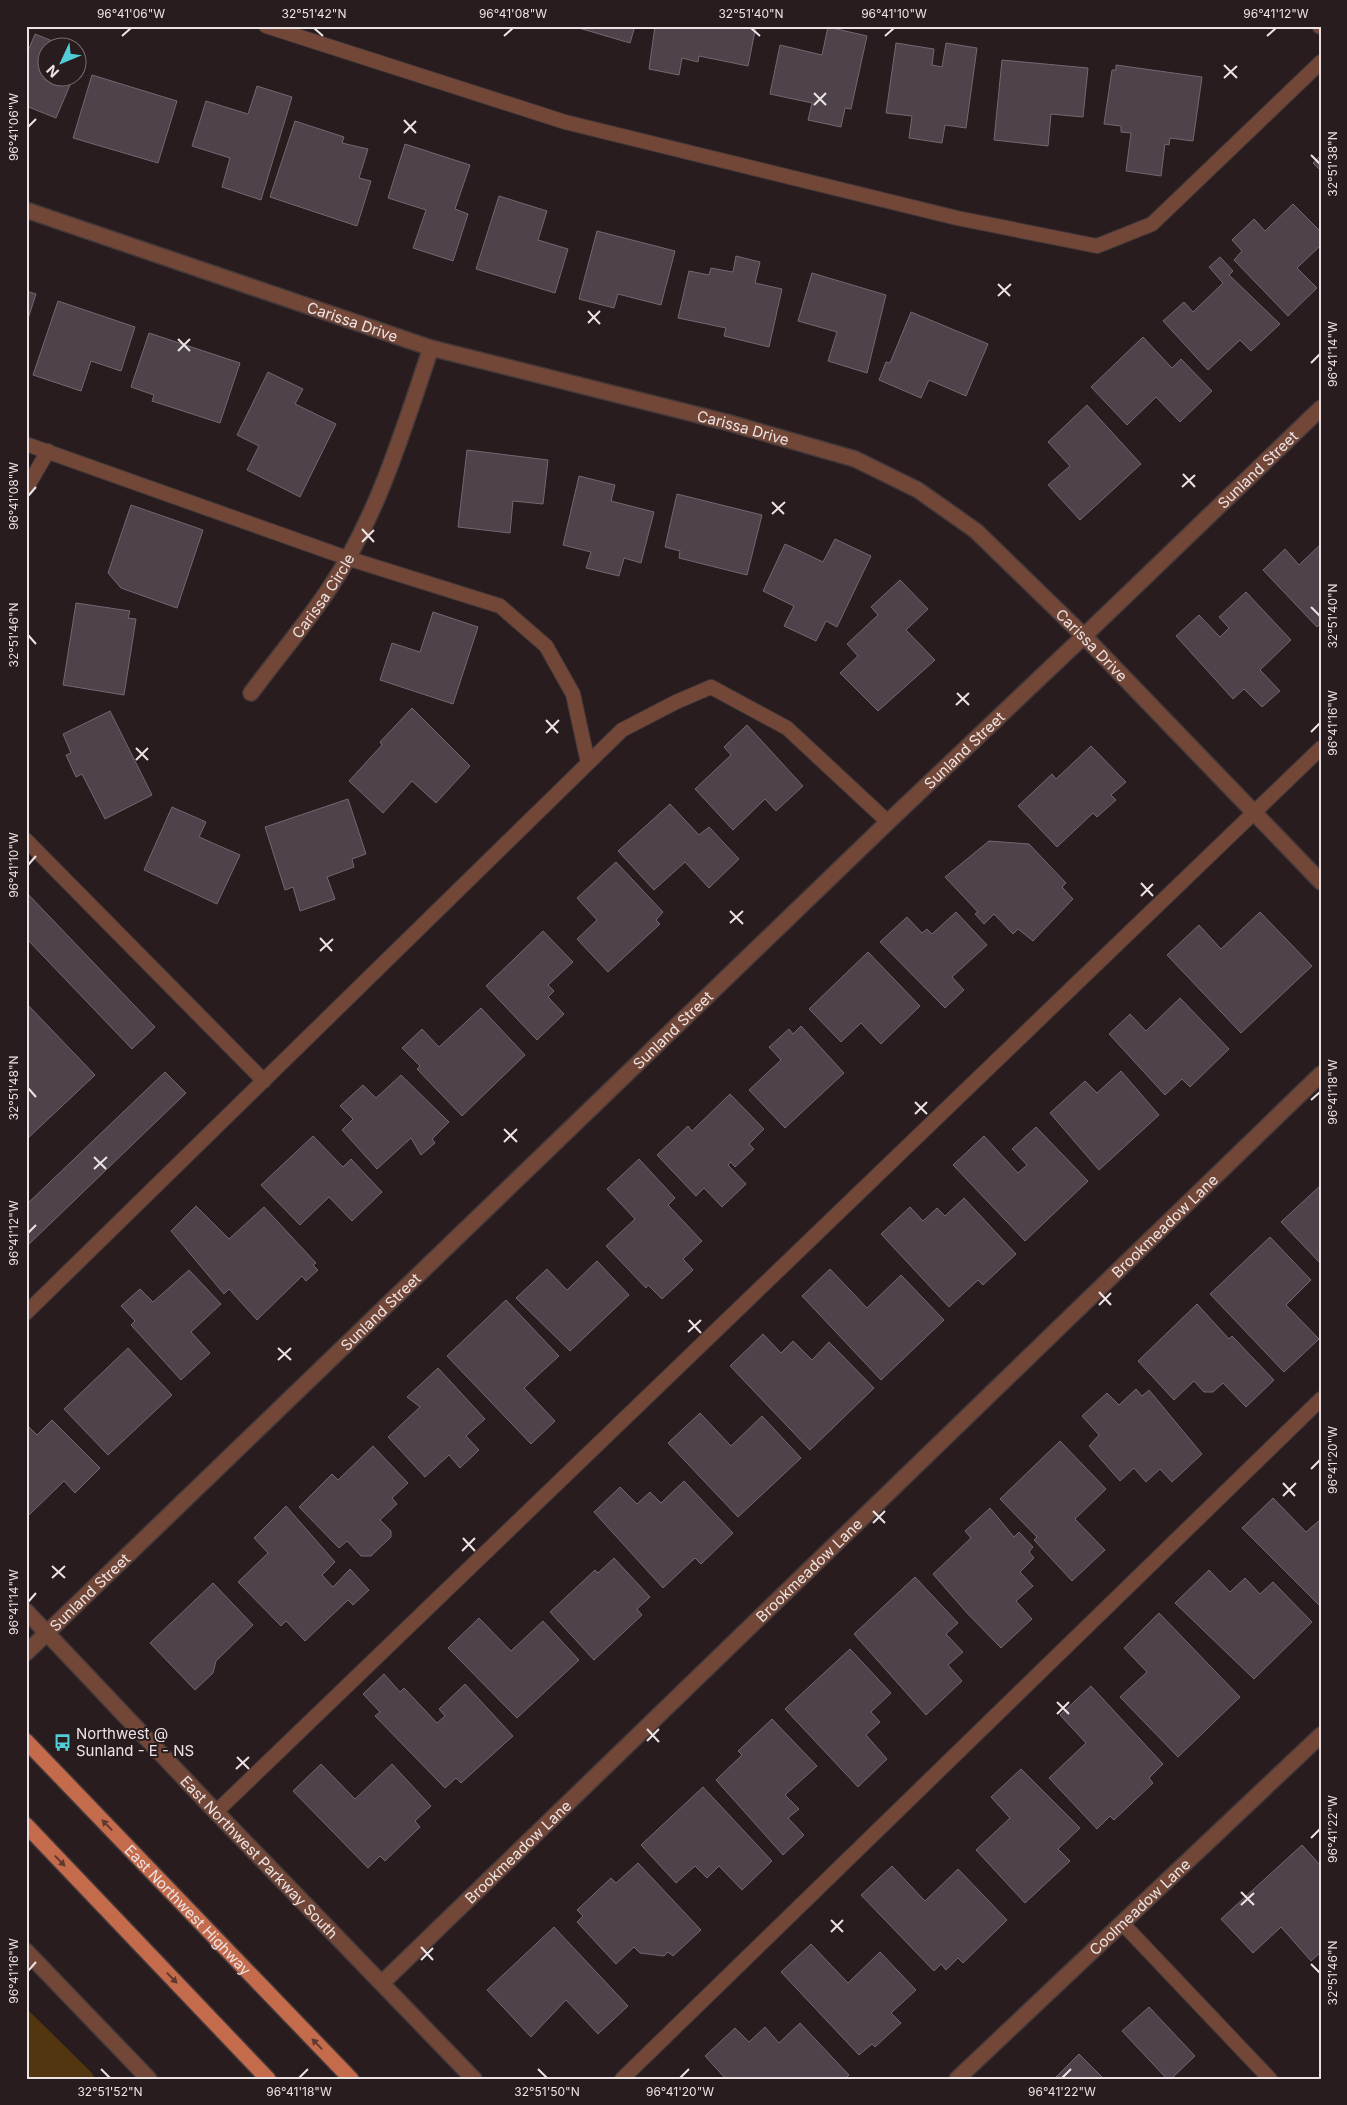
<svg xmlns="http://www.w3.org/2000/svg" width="1347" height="2105" font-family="Inter,sans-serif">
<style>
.green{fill:#51360f}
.building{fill:#4e434b;stroke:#736870}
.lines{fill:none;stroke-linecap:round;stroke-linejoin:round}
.lane-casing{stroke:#43383a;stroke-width:16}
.street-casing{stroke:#43383a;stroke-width:18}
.primary-casing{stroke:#43383a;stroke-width:18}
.lane{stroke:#724737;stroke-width:14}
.street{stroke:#724737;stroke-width:15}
.primary{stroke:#c46b4b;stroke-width:15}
.oneway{fill:#5f382e}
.ticks{fill:none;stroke:#ece3e4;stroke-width:2}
.labels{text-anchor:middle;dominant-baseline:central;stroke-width:4;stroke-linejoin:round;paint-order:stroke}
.street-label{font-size:15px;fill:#ece3e4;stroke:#281c1e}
.poi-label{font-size:15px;fill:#ece3e4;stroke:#281c1e;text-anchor:start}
.neatline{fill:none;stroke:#ece3e4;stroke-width:2}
.ticks-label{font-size:12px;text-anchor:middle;fill:#ece3e4}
</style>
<rect width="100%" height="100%" fill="#281c1e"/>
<path class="green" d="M26 2008 92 2073 95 2079H26Z"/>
<path class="building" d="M572 26H635L630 43Z
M655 26H756L748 66 699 56 698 62 682 58 679 75 649 69Z
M828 27 867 36 851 109 845 108 841 127 808 120 812 103 770 94 780 45 822 55Z
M35 34 65 46 48 48V78H73L56 118 26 106V50L28 51Z
M896 43 934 49 932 65 942 67 946 43 977 48 966 128 945 125 942 143 909 138 912 116 886 113Z
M1002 60 1088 68 1083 117 1051 114 1048 146 994 140Z
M1116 65 1202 77 1193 141 1170 138 1169 145 1165 144 1161 176 1126 171 1131 133 1121 132V126L1104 124 1112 70H1116Z
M92 75 177 101 158 163 73 138Z
M257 86 292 97 261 200 222 187 230 158 192 146 206 101 248 114Z
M295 121 344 137 342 143 368 149 359 178 371 181 357 226 270 197Z
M405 144 470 165 455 209 468 214 453 261 413 248 426 210 388 198Z
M1321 155V171L1313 163Z
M499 196 547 211 538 240 568 249 555 293 476 269Z
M1293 204 1321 232V245L1297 268 1317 288 1288 316 1234 260 1242 251 1232 240 1254 219 1265 231Z
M597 231 675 251 661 305 618 294 614 308 579 299Z
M736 256 760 262 755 283 782 289 769 347 724 336 726 328 678 318 689 271 709 275 711 268 733 272Z
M1220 257 1233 271 1229 275 1280 324 1251 351 1240 340 1208 370 1163 321 1184 302 1193 312 1223 283 1209 267Z
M812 273 886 295 867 373 828 361 837 332 798 321Z
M26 291 36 294 26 325Z
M58 301 135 327 121 371 91 361 81 391 33 375Z
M911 312 988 344 966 396 929 380 921 398 879 380 886 362 890 363Z
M149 333 240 363 220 423 152 401 154 395 131 387Z
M1143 337 1172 368 1181 359 1212 391 1180 422 1156 397 1127 425 1091 387Z
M268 372 303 389 295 404 336 424 300 497 247 470 259 446 237 435Z
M1087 405 1141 464 1080 520 1048 485 1070 466 1048 442Z
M467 450 548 460 543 504 513 501 510 533 458 527Z
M579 476 615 485 611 501 654 512 641 563 624 558 619 576 586 568 591 552 563 545Z
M677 494 762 515 747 575 679 558 680 551 665 547Z
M131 505 203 530 177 608 121 588 108 573Z
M835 539 871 556 837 627 826 621 816 641 784 626 794 606 763 591 785 544 823 562Z
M1321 544V623L1317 627 1263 570 1285 549 1299 565Z
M900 580 928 609 906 630 935 660 878 711 840 673 858 656 847 644 878 615 871 607Z
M1246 592 1291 640 1260 670 1280 691 1262 707 1244 689 1233 699 1176 636 1199 615 1220 637 1229 628 1219 617Z
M76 603 130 611 128 618 136 619 124 695 63 685Z
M433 612 478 627 453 704 380 680 392 643 420 652Z
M412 708 470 766 436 803 412 781 383 813 349 781 382 745 380 742Z
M110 711 152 795 105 819 82 774 76 777 66 755 71 753 63 734Z
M747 725 803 786 776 811 765 799 733 830 695 789 731 755 724 747Z
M1091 746 1126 782 1111 795 1116 800 1097 817 1093 813 1057 847 1018 806 1052 774 1056 779Z
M348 799 366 854 352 859 354 867 327 877 335 899 300 911 293 887 285 890 265 827Z
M670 804 699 835 709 827 739 859 709 888 685 862 654 890 618 851Z
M172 807 206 822 199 837 240 855 217 904 144 870Z
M989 841 1029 844 1066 883 1062 887 1073 899 1033 941 1018 929 1013 934 994 914 984 924 975 914 978 912 945 877Z
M616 862 663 912 656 920 660 924 608 972 577 939 597 920 577 898Z
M26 892 155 1027 132 1049 26 938Z
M956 912 987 945 952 977 964 990 945 1008 880 942 907 917 922 933 927 929 932 934Z
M1260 912 1312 966 1241 1033 1167 955 1199 925 1221 949Z
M543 931 573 962 548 985 554 991 548 997 564 1014 537 1040 486 986Z
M868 952 920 1006 881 1044 861 1023 841 1042 809 1009Z
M1180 998 1229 1049 1190 1087 1182 1079 1165 1095 1109 1034 1130 1014 1146 1031Z
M26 1003 95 1075 27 1139H26Z
M481 1008 525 1055 462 1116 417 1069 420 1066 402 1048 422 1029 439 1047Z
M801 1026 844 1073 785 1128 749 1090 781 1060 769 1047 789 1029 793 1034Z
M1121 1071 1159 1115 1099 1170 1050 1113 1085 1081 1097 1093Z
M165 1072 186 1093 26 1247V1205Z
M401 1075 449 1122 432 1139 435 1143 421 1155 411 1138 377 1169 342 1130 353 1119 340 1106 363 1085 376 1098Z
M730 1094 764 1129 749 1144 754 1149 735 1167 731 1162 728 1165 746 1184 722 1207 704 1188 696 1196 657 1155 688 1126 692 1131Z
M1036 1127 1088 1181 1025 1241 953 1165 984 1136 1018 1173 1027 1165 1012 1149Z
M313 1136 343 1167 351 1159 382 1192 352 1221 329 1197 300 1225 261 1185Z
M639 1159 675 1198 668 1205 702 1241 683 1259 693 1270 662 1299 648 1285 646 1288 606 1246 635 1219 607 1189Z
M1321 1185V1264L1281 1222Z
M964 1198 1016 1254 983 1285 978 1280 949 1307 881 1234 910 1207 923 1221 937 1208 945 1216Z
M196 1206 229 1239 264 1207 316 1263 313 1265 318 1270 306 1281 302 1276 257 1320 229 1289 224 1294 171 1231Z
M1270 1237 1311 1280 1286 1305 1319 1339 1284 1372 1210 1294Z
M597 1261 629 1295 570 1351 516 1298 547 1269 567 1290Z
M830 1269 867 1308 901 1275 944 1320 881 1380 802 1296Z
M189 1270 221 1304 191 1332 210 1353 181 1380 131 1325 135 1321 121 1306 140 1289 153 1302Z
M506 1300 559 1356 524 1388 555 1421 531 1444 447 1356Z
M1197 1304 1229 1339 1232 1336 1274 1380 1246 1407 1223 1383 1213 1392H1204L1194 1381 1174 1400 1138 1361Z
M763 1334 781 1353 793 1341 812 1360 829 1342 874 1388 810 1450 730 1366Z
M128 1348 172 1395 108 1455 64 1409Z
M438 1368 485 1419 466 1436 479 1450 460 1468 449 1455 425 1477 388 1437 420 1407 407 1397Z
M1136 1389 1142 1396 1149 1390 1202 1454 1172 1482 1160 1469 1146 1482 1134 1468 1120 1481 1089 1446 1099 1435 1082 1416 1107 1393 1119 1405Z
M700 1413 731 1446 762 1416 801 1458 738 1517 668 1443Z
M52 1420 100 1468 75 1493 64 1481 29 1515 26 1512V1424L37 1435Z
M1060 1441 1106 1489 1075 1519 1105 1550 1072 1581 1034 1540 1037 1537 1000 1499Z
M373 1446 408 1483 392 1498 397 1504 380 1520 391 1531V1537L371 1556H361L347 1541 339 1548 299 1507 332 1474 338 1480Z
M684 1481 733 1533 701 1564 695 1558 663 1588 594 1512 620 1487 637 1504 650 1492 661 1503Z
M1273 1498 1306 1532 1321 1519 1320 1606 1242 1528Z
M286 1506 335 1562 322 1575 333 1587 350 1569 369 1590 353 1605 348 1600 305 1641 286 1621 281 1626 238 1582 268 1553 254 1538Z
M990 1508 1014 1537 1019 1532 1033 1547 1029 1552 1034 1558 1020 1572 1033 1586 1016 1601 1032 1619 1001 1648 967 1613 933 1574 971 1538 965 1531Z
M614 1558 650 1597 637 1609 642 1615 594 1660 550 1612 595 1570 598 1573Z
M1209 1570 1230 1592 1245 1578 1260 1594 1273 1582 1312 1622 1254 1679 1175 1603Z
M915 1577 958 1623 946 1634 963 1652 948 1665 962 1681 926 1715 854 1634Z
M213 1583 253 1625 216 1661 213 1673 195 1690 150 1643Z
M1159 1613 1240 1697 1178 1757 1120 1697 1147 1672 1124 1648Z
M479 1618 511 1651 543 1621 579 1660 517 1718 448 1648Z
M850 1649 891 1693 871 1712 880 1722 866 1735 887 1759 858 1787 785 1709Z
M384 1674 400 1692 404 1688 437 1723 445 1716 439 1709 465 1684 513 1736 461 1783 456 1778 445 1788 375 1716 380 1712 363 1694Z
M1091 1686 1163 1764 1149 1778 1153 1783 1114 1820 1110 1816 1097 1829 1049 1778 1086 1743 1060 1715Z
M772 1719 817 1766 785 1795 799 1809 788 1818 804 1835 783 1855 716 1780 742 1755 738 1751Z
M321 1764 355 1799 392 1764 431 1806 415 1821 420 1827 385 1861 380 1856 368 1868 293 1791Z
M1021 1769 1080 1828 1058 1849 1070 1861 1025 1903 976 1850 1010 1818 991 1797Z
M703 1787 772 1861 742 1890 719 1866 707 1878 695 1866 676 1883 641 1845Z
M1302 1845 1321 1866V1952L1311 1961 1281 1927 1253 1953 1221 1919Z
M638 1863 701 1930 673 1956 668 1952 664 1956 640 1953 634 1947 616 1964 577 1922 583 1916 577 1910 611 1878 616 1883Z
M892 1866 925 1901 958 1869 1007 1920 963 1963 958 1958 946 1970 941 1964 934 1971 861 1895Z
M554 1927 628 2006 598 2034 566 2000 531 2037 487 1990Z
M811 1944 848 1983 880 1952 916 1990 891 2013 901 2023 875 2047 872 2044 859 2055 781 1972Z
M1149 2007 1195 2056 1171 2079H1167L1122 2031Z
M800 2023 849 2075 845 2079H726L705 2056 735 2028 749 2042 765 2027 779 2043Z
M1079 2054 1104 2079H1054Z"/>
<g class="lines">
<defs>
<path id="lane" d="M266 26 565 122 957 218 1097 246 1152 224 1321 62
M26 444 347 558 500 606 546 646 573 694 588 763
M26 489 48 451
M26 840 264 1081
M26 1313 622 730 676 702 711 687 787 728 888 822
M216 1812 1321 748
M1122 1923 1270 2079
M622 2079 1321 1399"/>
<g id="street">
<path d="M1320 26H1321"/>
<path id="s1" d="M26 210 431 348 726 422 855 459 918 490 976 531 1084 636 1321 882"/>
<path id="s2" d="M251 693C277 658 305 625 329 589 378 516 403 430 431 348"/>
<path id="s3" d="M26 1611 216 1812 474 2079"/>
<path id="s4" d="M26 1653 888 822 1084 636 1321 408"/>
<path d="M26 1951 149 2079"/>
<path id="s5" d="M382 1983 1321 1074"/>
<path id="s6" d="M957 2079 1321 1735"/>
</g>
<g id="primary">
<path id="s7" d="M26 1741 351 2079"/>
<path d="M26 1825 268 2079"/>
</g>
</defs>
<use href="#lane" class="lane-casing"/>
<use href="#street" class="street-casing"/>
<use href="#primary" class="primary-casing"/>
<use href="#lane" class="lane"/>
<use href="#street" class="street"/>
<use href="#primary" class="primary"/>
</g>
<defs><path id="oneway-solid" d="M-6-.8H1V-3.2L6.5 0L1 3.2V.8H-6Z" transform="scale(1.25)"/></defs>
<g class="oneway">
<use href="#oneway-solid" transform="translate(107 1825) rotate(-134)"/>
<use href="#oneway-solid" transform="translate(60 1861) rotate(46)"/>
<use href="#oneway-solid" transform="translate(172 1978) rotate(46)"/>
<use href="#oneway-solid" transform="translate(317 2044) rotate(-134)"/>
</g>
<path class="ticks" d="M314 28 323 36M751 28 760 36M122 36 131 28M504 36 513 28M885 36 894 28M1267 36 1276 28M1224 65 1237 78M1224 78 1237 66M814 93 826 105M814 105 826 93M404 120 416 133M28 127 36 119M404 133 416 121M1311 155 1320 164M998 284 1010 296M998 296 1011 284M588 311 600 324M588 323 600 311M178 339 190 351M178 351 190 339M1311 363 1320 354M1183 474 1195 487M1182 487 1195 475M28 496 36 487M772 502 784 514M772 514 785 502M362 529 374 542M362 542 374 530M1311 607 1320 616M28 635 36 644M957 693 969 705M956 705 969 693M546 720 558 733M1311 732 1320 723M546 733 559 720M136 748 148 760M136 760 148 748M28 865 36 856M1141 883 1153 896M1141 896 1153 884M730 911 743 924M730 923 743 911M320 938 332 951M320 951 333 939M28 1088 36 1097M1311 1100 1320 1092M915 1102 927 1114M915 1114 927 1102M504 1129 517 1142M504 1142 517 1129M94 1157 106 1169M94 1169 107 1157M28 1233 36 1225M1099 1292 1111 1305M1099 1305 1111 1293M689 1320 701 1333M688 1332 701 1320M278 1348 291 1360M278 1360 291 1348M1311 1469 1320 1460M1283 1483 1295 1496M1283 1496 1296 1483M873 1511 885 1523M873 1523 885 1511M463 1538 475 1551M462 1551 475 1538M52 1566 65 1578M52 1578 65 1566M28 1602 36 1593M1057 1702 1069 1714M1057 1714 1069 1702M647 1729 659 1742M647 1741 659 1729M237 1757 249 1769M236 1769 249 1757M1311 1838 1320 1829M1241 1892 1254 1905M1241 1905 1254 1893M831 1920 843 1932M831 1932 843 1920M421 1947 433 1960M421 1960 433 1948M1311 1964 1320 1973M28 1971 36 1962M101 2069 110 2078M538 2069 547 2078M299 2078 308 2069M680 2078 689 2069M1062 2078 1071 2069"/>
<defs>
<symbol id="bus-bare" viewBox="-9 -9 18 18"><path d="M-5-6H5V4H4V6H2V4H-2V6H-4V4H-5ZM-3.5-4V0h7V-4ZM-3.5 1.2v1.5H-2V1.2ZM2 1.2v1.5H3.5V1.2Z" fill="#52ccd6" stroke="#281c1e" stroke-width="2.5" paint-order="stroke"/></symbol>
</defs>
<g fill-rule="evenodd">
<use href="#bus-bare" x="50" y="1730" width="25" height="25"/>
</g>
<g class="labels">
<g class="street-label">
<text stroke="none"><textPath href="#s1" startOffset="345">Carissa Drive</textPath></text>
<text stroke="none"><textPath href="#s1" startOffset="750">Carissa Drive</textPath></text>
<text stroke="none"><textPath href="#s4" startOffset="1708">Sunland Street</textPath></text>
<text stroke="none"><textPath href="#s2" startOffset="121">Carissa Circle</textPath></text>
<text stroke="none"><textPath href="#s1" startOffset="1170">Carissa Drive</textPath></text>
<text stroke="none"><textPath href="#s4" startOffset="1302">Sunland Street</textPath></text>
<text stroke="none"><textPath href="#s4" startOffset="898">Sunland Street</textPath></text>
<text stroke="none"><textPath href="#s5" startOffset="1089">Brookmeadow Lane</textPath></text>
<text stroke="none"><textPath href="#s4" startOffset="492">Sunland Street</textPath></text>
<text stroke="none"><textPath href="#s5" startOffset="594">Brookmeadow Lane</textPath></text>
<text stroke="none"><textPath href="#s4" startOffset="88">Sunland Street</textPath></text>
<text stroke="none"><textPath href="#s5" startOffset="189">Brookmeadow Lane</textPath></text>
<text stroke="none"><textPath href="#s3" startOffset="339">East Northwest Parkway South</textPath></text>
<text stroke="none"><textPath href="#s6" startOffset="251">Coolmeadow Lane</textPath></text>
<text stroke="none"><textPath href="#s7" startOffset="234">East Northwest Highway</textPath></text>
</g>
<g class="poi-label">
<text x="76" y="1733">Northwest @<tspan x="76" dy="17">Sunland - E - NS</tspan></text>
</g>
</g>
<rect width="1347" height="2105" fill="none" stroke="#281c1e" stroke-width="55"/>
<g transform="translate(62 62) rotate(226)"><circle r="24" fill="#281c1e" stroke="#766c6d"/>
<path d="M0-4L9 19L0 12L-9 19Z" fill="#52ccd6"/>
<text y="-8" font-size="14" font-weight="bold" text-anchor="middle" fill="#ece3e4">N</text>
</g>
<rect x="28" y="28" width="1292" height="2050" class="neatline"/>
<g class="ticks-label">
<text x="131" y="18">96°41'06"W</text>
<text x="314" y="18">32°51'42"N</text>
<text x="513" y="18">96°41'08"W</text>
<text x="751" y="18">32°51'40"N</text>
<text x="894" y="18">96°41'10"W</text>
<text x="1276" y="18">96°41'12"W</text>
<text transform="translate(14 127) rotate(-90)" y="4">96°41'06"W</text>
<text transform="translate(1333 164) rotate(-90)" y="4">32°51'38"N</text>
<text transform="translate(1333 354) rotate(-90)" y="4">96°41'14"W</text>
<text transform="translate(14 496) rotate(-90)" y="4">96°41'08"W</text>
<text transform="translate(1333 616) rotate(-90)" y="4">32°51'40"N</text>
<text transform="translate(14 635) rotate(-90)" y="4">32°51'46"N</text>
<text transform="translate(1333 723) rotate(-90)" y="4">96°41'16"W</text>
<text transform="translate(14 865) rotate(-90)" y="4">96°41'10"W</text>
<text transform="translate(14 1088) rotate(-90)" y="4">32°51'48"N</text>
<text transform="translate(1333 1092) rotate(-90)" y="4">96°41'18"W</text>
<text transform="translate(14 1233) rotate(-90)" y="4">96°41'12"W</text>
<text transform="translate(1333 1460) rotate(-90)" y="4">96°41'20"W</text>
<text transform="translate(14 1602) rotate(-90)" y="4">96°41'14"W</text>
<text transform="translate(1333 1829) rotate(-90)" y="4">96°41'22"W</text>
<text transform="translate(14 1971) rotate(-90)" y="4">96°41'16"W</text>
<text transform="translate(1333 1973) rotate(-90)" y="4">32°51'46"N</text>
<text x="110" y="2096">32°51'52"N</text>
<text x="299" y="2096">96°41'18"W</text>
<text x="547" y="2096">32°51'50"N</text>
<text x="680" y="2096">96°41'20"W</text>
<text x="1062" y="2096">96°41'22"W</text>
</g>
</svg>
